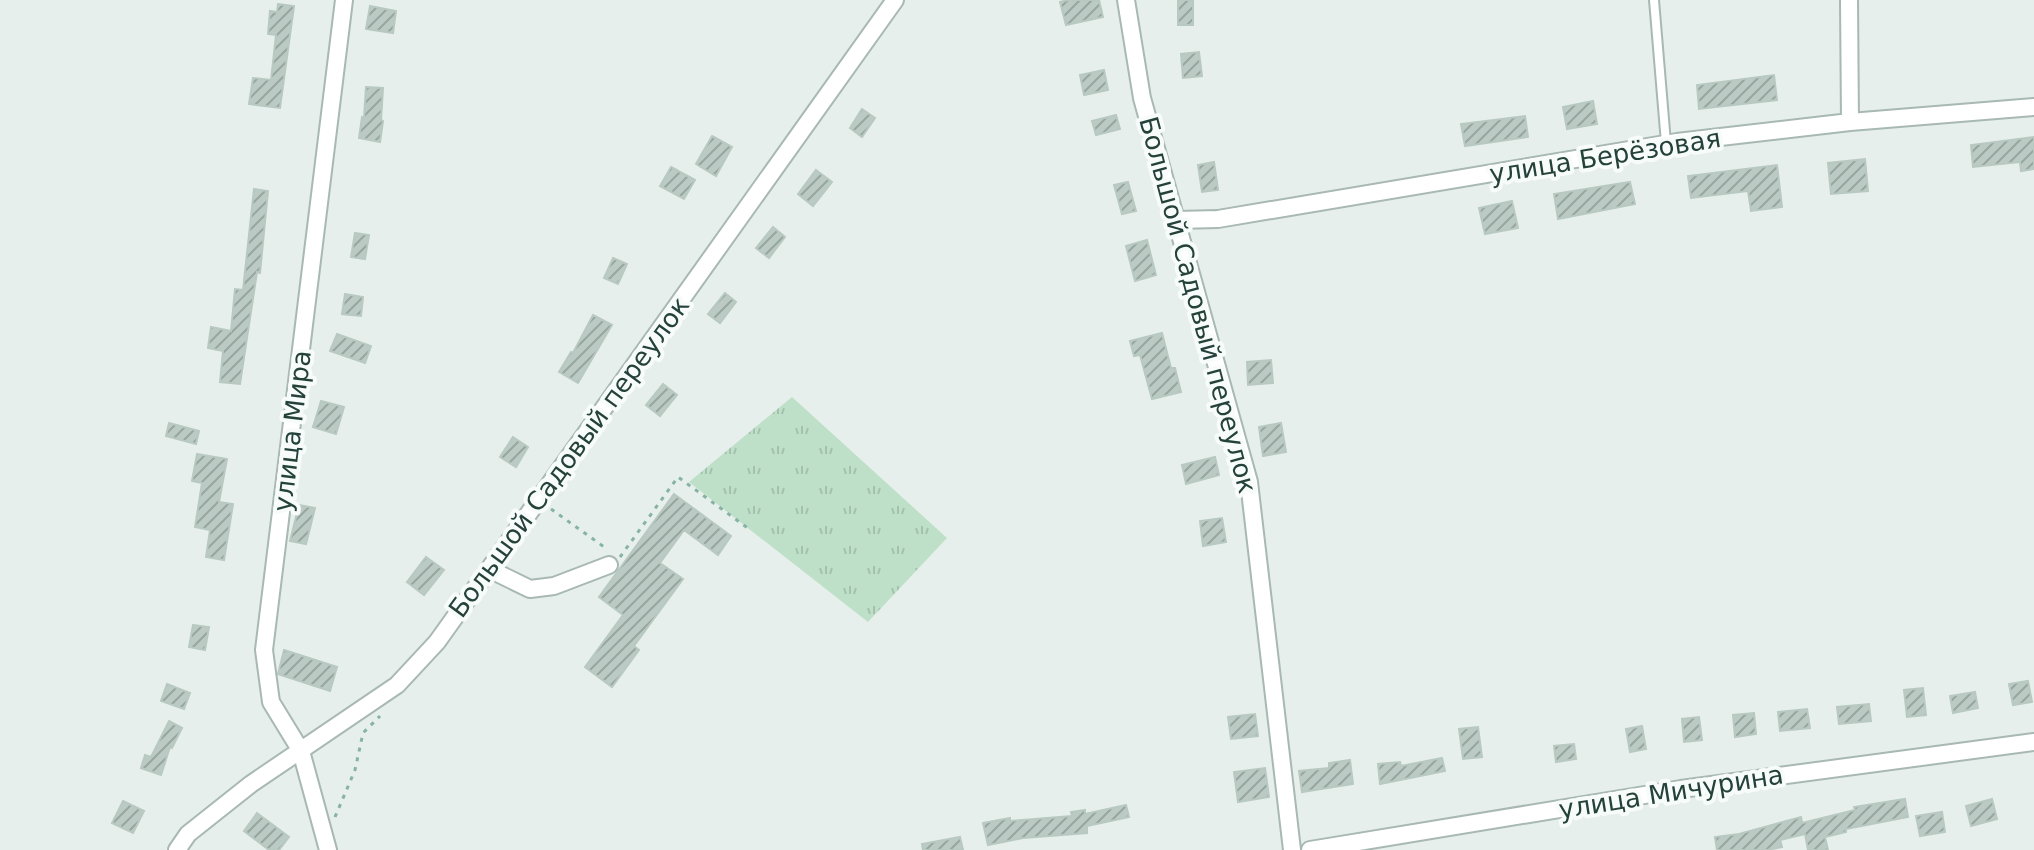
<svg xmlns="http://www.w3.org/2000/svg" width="2034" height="850" font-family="'DejaVu Sans',sans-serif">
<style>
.park{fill:url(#park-tufts)}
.building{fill:url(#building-hatch);stroke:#b8c9c2;stroke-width:2}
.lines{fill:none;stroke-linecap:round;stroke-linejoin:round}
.lane-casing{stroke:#a8b8b2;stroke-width:12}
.street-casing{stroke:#a8b8b2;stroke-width:20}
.path{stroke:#86b3a5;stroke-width:3;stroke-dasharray:4 6;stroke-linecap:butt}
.lane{stroke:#fff;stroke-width:8}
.street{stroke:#fff;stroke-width:16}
.labels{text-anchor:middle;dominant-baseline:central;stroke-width:8;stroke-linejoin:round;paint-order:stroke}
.street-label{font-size:26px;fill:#24423a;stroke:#f7fbf9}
</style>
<defs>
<pattern id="park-tufts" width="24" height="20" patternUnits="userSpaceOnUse" patternTransform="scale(2)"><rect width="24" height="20" fill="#bfe0c8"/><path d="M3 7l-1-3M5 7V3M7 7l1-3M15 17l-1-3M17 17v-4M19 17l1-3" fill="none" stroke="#a4c1ad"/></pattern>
<pattern id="building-hatch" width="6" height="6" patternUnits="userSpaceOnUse" patternTransform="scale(2)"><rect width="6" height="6" fill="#bbcac4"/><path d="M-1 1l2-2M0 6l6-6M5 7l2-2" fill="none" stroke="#98a6a0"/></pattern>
</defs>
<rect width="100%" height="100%" fill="#e6efeb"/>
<path class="park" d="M792 397 947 538 868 622 689 482Z"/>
<path class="building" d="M1068 0H1099L1103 17 1066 25 1060 2Z
M1178 0H1193V25H1178Z
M278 4 294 6 280 108 249 104 253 78 271 80 276 35 268 34 270 11 277 12Z
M370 6 396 11 393 33 366 29Z
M1199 52 1202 76 1183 78 1181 54Z
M1104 70 1108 90 1084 95 1080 75Z
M1774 75 1777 100 1699 109 1697 85Z
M366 87 383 88 381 120 383 121 380 142 359 138 362 117 364 118Z
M1593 101 1597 124 1567 129 1563 107Z
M862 109 875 118 862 137 850 128Z
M1116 115 1120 129 1096 135 1092 121Z
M1525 116 1528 137 1465 146 1461 124Z
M712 136 732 147 716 176 696 164Z
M2034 137V169L2021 171 2020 162 1973 167 1971 145Z
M1865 159 1868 191 1831 194 1828 163Z
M1214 162 1218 190 1202 192 1198 165Z
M1777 165 1782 207 1751 211 1748 191 1691 198 1688 176Z
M671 167 695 180 684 199 660 186Z
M816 170 832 182 813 206 798 194Z
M1128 182 1136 211 1122 214 1114 185Z
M1630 182 1635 204 1558 219 1554 194Z
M254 189 268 191 260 273 257 272 240 384 220 382 223 351 208 348 211 327 231 331 235 289 243 290Z
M1512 201 1518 228 1485 234 1479 208Z
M773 227 785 237 769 258 756 248Z
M355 233 369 235 365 259 351 257Z
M1147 240 1156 275 1135 281 1126 246Z
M613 258 627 264 618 284 604 278Z
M725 293 736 302 720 323 708 314Z
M345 294 363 297 361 316 342 314Z
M593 315 612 325 578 383 559 372 571 352 573 353Z
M1162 333 1171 368H1175L1181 392 1152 399 1140 355 1134 356 1130 341Z
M337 334 371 346 365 363 330 351Z
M1271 360 1273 383 1248 385 1247 362Z
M663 384 677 395 660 416 646 405Z
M321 401 344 407 336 434 313 427Z
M169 423 199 431 196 444 166 436Z
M1281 423 1286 452 1263 456 1259 427Z
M513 437 528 447 516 467 500 457Z
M197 454 227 459 219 502 233 504 224 560 206 557 210 530 195 527 202 483 192 481Z
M1215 457 1219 475 1186 484 1182 465Z
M674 494 731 536 718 555 684 530 660 563 683 579 634 646 639 650 612 687 585 667 623 615 599 597Z
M299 505 315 508 306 544 290 541Z
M1222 518 1226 542 1203 546 1200 521Z
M426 557 444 570 424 595 407 582Z
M193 625 209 627 205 650 189 647Z
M284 650 337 667 330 691 278 674Z
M2028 681 2032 702 2013 705 2009 684Z
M167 684 190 693 184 709 161 701Z
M1923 688 1926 715 1907 717 1904 690Z
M1975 692 1978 708 1953 713 1950 696Z
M1869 704 1871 721 1839 724 1837 707Z
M1807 709 1810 728 1780 731 1778 712Z
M1754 713 1756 734 1735 737 1733 715Z
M1255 714 1258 736 1231 739 1228 717Z
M1699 717 1702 740 1684 742 1682 719Z
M169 721 182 728 172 748 170 747 161 775 141 768 145 755 151 757Z
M1642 726 1646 749 1630 752 1626 729Z
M1478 727 1482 757 1463 759 1459 729Z
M1574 744 1576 759 1556 762 1554 746Z
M1442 758 1445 771 1380 784 1378 764 1400 762 1401 766Z
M1350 760 1353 784 1302 792 1299 771 1329 768V763Z
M1265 768 1269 797 1238 802 1234 772Z
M1905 799 1908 817 1846 829V832L1825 837 1828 850H1808L1805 834 1780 840 1782 847 1767 850H1717L1715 837 1739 834 1801 817 1802 823 1855 810 1854 807Z
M1992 799 1997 819 1971 826 1966 806Z
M123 801 144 811 133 833 112 823Z
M1126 805 1129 817 1087 826V833L1023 838 988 845 983 823 1010 818V821L1072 816 1071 812 1085 810V814Z
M1942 812 1945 832 1920 836 1916 816Z
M257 813 289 837 279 850H269L244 831Z
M960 837 963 850H923L922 844Z"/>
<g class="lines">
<defs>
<path id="lane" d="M1654 0 1666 143"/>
<path id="street" d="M1126 0 1142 98 1249 482 1292 850
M1849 0 1850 122
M1177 220 1218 219 1677 142 1850 122 2034 107
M489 569 530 589 554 586 609 565
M177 850 188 834 251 784 397 685 437 642 895 0
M328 850 301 751 271 702 264 650 344 0
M1310 850 1681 789 2034 742"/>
</defs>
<use href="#lane" class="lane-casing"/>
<use href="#street" class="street-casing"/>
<path class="path" d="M551 509 607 549
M620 557 678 477 749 529
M335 817 355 770 363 733 380 716"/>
<use href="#lane" class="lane"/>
<use href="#street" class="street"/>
</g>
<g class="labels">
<g class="street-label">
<text transform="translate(1605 156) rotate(-9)">улица Берёзовая</text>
<text transform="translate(1198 305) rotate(75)">Большой Садовый переулок</text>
<text transform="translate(292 431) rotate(-83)">улица Мира</text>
<text transform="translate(569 457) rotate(-54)">Большой Садовый переулок</text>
<text transform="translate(1671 792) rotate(-9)">улица Мичурина</text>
</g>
</g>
</svg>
